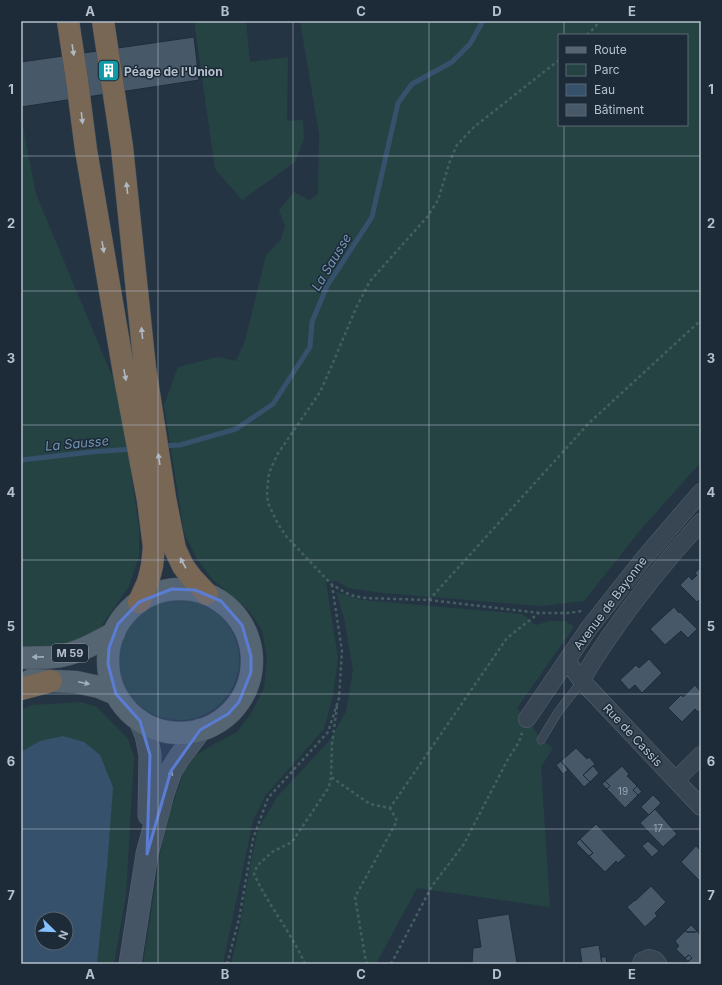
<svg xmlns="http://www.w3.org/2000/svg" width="722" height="985" font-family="Inter,sans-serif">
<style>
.green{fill:#264344;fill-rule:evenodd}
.water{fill:#36516b;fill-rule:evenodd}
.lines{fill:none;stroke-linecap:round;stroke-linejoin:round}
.stream{stroke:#36516b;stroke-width:5}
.building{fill:#475869;stroke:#1f2c3a}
.lane-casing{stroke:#56636f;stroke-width:9}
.street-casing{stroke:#56636f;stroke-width:18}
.secondary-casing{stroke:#56636f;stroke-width:23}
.primary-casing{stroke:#45515e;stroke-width:23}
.highway-casing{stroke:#43505d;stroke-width:23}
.path{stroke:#445f60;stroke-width:2.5;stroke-dasharray:3 3;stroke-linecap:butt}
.lane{stroke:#384552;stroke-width:8}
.street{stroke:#384552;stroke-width:17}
.secondary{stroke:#465566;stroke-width:22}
.primary{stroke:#566572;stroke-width:22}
.highway{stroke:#796755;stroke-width:22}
.oneway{fill:#afb7c0}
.oneway2{fill:#a2aeba}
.oneway3{fill:#8e9ba8}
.marked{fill:#5a7cd3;fill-opacity:0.2;stroke:#5a7cd3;stroke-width:3;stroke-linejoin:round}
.grid{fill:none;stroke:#b5c0cc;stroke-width:1;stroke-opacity:0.55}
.labels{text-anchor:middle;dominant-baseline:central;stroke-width:3;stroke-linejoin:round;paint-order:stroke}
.number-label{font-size:10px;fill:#9aa6b3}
.shield{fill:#1d2a38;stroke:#8793a0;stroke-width:1}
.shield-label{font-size:11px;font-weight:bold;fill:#b5c0cc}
.poi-label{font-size:12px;font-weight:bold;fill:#b5c0cc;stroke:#1d2a38;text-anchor:start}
.street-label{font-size:12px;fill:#b5c0cc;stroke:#1d2a38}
.water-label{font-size:13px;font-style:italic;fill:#7394b2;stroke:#1d2a38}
.neatline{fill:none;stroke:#b5c0cc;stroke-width:1.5}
.grid-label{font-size:13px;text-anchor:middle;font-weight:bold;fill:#b5c0cc}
</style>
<rect width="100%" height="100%" fill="#243443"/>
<path class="green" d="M194 21H246L250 62 288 57 287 121 303 120 304 139 295 162 242 200 215 169Z
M300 21H701V462L642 528 584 601 542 606 383 593 348 588 337 581 326 582 338 658 333 696 324 729 265 796 253 821 223 964H143L164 829 184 772 196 755 214 744 237 732 252 712 264 688 267 658 262 630 249 611 211 578 196 557 184 533 164 405 178 367 218 357 236 361 245 341 266 255 281 239 285 226 279 210 294 192 309 200 318 194 319 134ZM559 35H687V125H559Z
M21 112 26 143 36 194 120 395 123 417 139 528V556L129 586 115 607 98 630 79 642 60 647H21Z
M336 592 362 600 522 614 536 625 550 621H566L574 627 517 708 527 719 541 740 553 748 541 767 550 907 417 888 376 964H231L239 930 251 861 258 829 277 797 330 740 346 712 353 670 344 618Z
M119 660a60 60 0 1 1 120 0a60 60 0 1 1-120 0Z
M81 702 97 707 128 739 134 757 126 895 114 964H97L107 868 21 752V710L32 705Z"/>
<path class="water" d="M63 736 84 742 100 755 113 787 107 868 97 964H21V752L40 741ZM42 919H66V943H42Z"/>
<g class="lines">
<path class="stream" d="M161 446 180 445 236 429 273 404 310 347 312 322 327 286 372 217 398 103 412 84 452 62 470 44 483 21
M21 460 91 452 133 449"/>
</g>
<path class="building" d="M194 37 199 80 21 107V62Z
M701 567V598L697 602 680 585 689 576 692 580 697 575 695 573Z
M674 607 679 613 680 612 697 629 688 638 681 631 665 645 650 629Z
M649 659 662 673 642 693 635 685 629 690 620 680 636 665 639 668Z
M695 685 701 692V709L698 712 695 709 682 722 668 708 681 695 683 697Z
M576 748 587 759 589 757 595 764 583 775 590 782 584 787 561 761Z
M561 761 568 770 563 774 556 765Z
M593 766 599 773 590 782 583 775Z
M622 766 629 774 627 776 637 786 633 790 638 795 625 808 607 789 610 786 605 781Z
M605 781 610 786 607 789 602 784Z
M637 786 642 792 638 795 633 790Z
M653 795 661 803 649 815 641 807Z
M655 809 677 834 663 847 640 823Z
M596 824 626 856 618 863 616 861 605 872 589 856 593 853 580 839Z
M580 839 593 853 589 856 576 843Z
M648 841 659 851 652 857 642 846Z
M696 846 701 851V882L681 862Z
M651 886 666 902 655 913 657 916 645 927 627 907 635 900V901Z
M509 914 517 963 522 962V964H472L473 948 481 947 477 919Z
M691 925 697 931 695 932H687L685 931Z
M685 931 687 932H695L697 931 701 936V960L697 964H687L686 963 692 958 689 955 685 958 676 949 679 946 675 941Z
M599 945 602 964H582L580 948Z
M689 955 692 958 688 962 685 958Z
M601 957H606L607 964H602Z"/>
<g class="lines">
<defs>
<path id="lane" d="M541 740 558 712 582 681"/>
<path id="street" d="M567 661 582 681 701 807
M582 681C589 665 600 651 609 637 637 596 668 558 701 522
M527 719 589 628 645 557 701 492
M676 780 701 755
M641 964 642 961 649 958 655 960 658 964"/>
<path id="secondary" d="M140 721 146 735 150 755 149 815
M130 964 147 854 163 794 171 771 179 758 200 730"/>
<path id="primary" d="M108 661a72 72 0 1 1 144 0a72 72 0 1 1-144 0Z
M21 658C31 657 42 658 53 657 73 656 96 643 114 633
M31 680 51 681 76 682 99 687 116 694"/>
<path id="highway" d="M68 21 77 80 86 150 124 373 148 500 154 547 152 566 148 582 139 602
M103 21 122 147 145 368 150 400 165 498 175 549 183 566 192 578 207 594
M21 689 51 681"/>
</defs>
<use href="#lane" class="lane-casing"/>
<use href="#street" class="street-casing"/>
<use href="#secondary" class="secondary-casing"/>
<use href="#primary" class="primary-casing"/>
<use href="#highway" class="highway-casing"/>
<path class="path" d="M587 35 596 26 598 21
M559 60 474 127 457 145 450 161 438 200 428 216 370 281 356 308 332 365 320 392 277 455 269 473 267 492 268 503 277 522 286 536 331 584 346 593 354 596 365 598 429 600 540 613H568L582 611
M429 600 589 423 701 320
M337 706 332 744 331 777 370 804 390 808 507 638 539 613
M227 964 239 919 253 839 268 798 328 732 339 698 342 651 332 585
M305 964C291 932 268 905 254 874L257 866 272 852 292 842 329 787 331 777
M368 964 366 962 355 897 397 821 390 808
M391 964 432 886 464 844 508 759 519 742 522 733"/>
<use href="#lane" class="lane"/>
<use href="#street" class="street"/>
<use href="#secondary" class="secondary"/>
<use href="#primary" class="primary"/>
<use href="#highway" class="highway"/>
</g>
<defs><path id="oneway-solid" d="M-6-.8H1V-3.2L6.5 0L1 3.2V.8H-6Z"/></defs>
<g class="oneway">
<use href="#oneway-solid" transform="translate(73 50) rotate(81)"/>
<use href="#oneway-solid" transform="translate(82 118) rotate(83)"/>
<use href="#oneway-solid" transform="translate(127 188) rotate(-96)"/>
<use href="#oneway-solid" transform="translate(103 247) rotate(80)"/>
<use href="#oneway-solid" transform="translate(142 333) rotate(-96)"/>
<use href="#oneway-solid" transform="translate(125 375) rotate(79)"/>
<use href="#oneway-solid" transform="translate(159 459) rotate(-99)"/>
<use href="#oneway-solid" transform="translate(183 563) rotate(-119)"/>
</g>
<g class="oneway2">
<use href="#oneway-solid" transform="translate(38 657) rotate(179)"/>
<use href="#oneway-solid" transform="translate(84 683) rotate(12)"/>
</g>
<use class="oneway3" href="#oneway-solid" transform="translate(170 776) rotate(-68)"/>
<path class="marked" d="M172 589 195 590 221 601 242 625 251 656V672L239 702 228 714 200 730 171 771 147 854 150 755 140 721 116 694 108 664 109 648 118 624 139 602Z"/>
<path class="grid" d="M158 21V964M293 21V964M429 21V964M564 21V35M564 125V964M21 156H701M21 291H701M21 425H701M21 560H701M21 694H701M21 829H701"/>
<defs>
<symbol id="building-square" viewBox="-11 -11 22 22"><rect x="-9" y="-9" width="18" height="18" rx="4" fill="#0f9aa8" stroke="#1d2a38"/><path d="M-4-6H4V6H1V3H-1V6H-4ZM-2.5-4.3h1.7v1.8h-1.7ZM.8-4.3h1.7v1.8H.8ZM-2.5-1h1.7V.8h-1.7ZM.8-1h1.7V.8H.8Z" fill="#fff"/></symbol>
</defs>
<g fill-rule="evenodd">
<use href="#building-square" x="96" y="58" width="25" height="25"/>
</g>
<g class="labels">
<g class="number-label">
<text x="623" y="791">19</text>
<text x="658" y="828">17</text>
</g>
<rect class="shield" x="52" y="644" width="36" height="18" rx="3"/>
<g class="shield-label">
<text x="70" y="653">M 59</text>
</g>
<g class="poi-label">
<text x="124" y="71">Péage de l'Union</text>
</g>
<g class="street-label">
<text transform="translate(610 603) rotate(-53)">Avenue de Bayonne</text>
<text transform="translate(633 735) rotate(47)">Rue de Cassis</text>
</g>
<g class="water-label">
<text transform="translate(331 262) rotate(-59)">La Sausse</text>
<text transform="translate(77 443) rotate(-5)">La Sausse</text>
</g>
</g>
<rect width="722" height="985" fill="none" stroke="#1d2a38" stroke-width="44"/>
<rect x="558" y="34" width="130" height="92" fill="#1d2a38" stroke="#5a6673"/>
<rect x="566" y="47" width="20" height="6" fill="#566572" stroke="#5a6673"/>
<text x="594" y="54" font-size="12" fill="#b5c0cc">Route</text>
<rect x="566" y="64" width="20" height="12" fill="#264344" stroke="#5a6673"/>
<text x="594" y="74" font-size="12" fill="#b5c0cc">Parc</text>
<rect x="566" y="84" width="20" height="12" fill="#36516b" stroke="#5a6673"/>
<text x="594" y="94" font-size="12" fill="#b5c0cc">Eau</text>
<rect x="566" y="104" width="20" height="12" fill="#475869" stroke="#5a6673"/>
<text x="594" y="114" font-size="12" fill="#b5c0cc">Bâtiment</text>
<g transform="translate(54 931) rotate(113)"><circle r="19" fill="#1d2a38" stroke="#5a6673"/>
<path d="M0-3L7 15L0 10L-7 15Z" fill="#87c0ff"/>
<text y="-6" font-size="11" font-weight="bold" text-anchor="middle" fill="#b5c0cc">N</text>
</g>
<rect x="22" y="22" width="678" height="941" class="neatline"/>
<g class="grid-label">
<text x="90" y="16">A</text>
<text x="225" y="16">B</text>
<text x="361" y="16">C</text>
<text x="497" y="16">D</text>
<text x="632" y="16">E</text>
<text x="11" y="94">1</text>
<text x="711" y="94">1</text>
<text x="11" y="228">2</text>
<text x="711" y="228">2</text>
<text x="11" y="363">3</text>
<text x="711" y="363">3</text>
<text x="11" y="497">4</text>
<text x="711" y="497">4</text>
<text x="11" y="631">5</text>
<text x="711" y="631">5</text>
<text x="11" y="766">6</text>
<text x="711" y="766">6</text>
<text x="11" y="900">7</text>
<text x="711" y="900">7</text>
<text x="90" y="979">A</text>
<text x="225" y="979">B</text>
<text x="361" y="979">C</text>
<text x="497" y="979">D</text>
<text x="632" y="979">E</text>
</g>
</svg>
